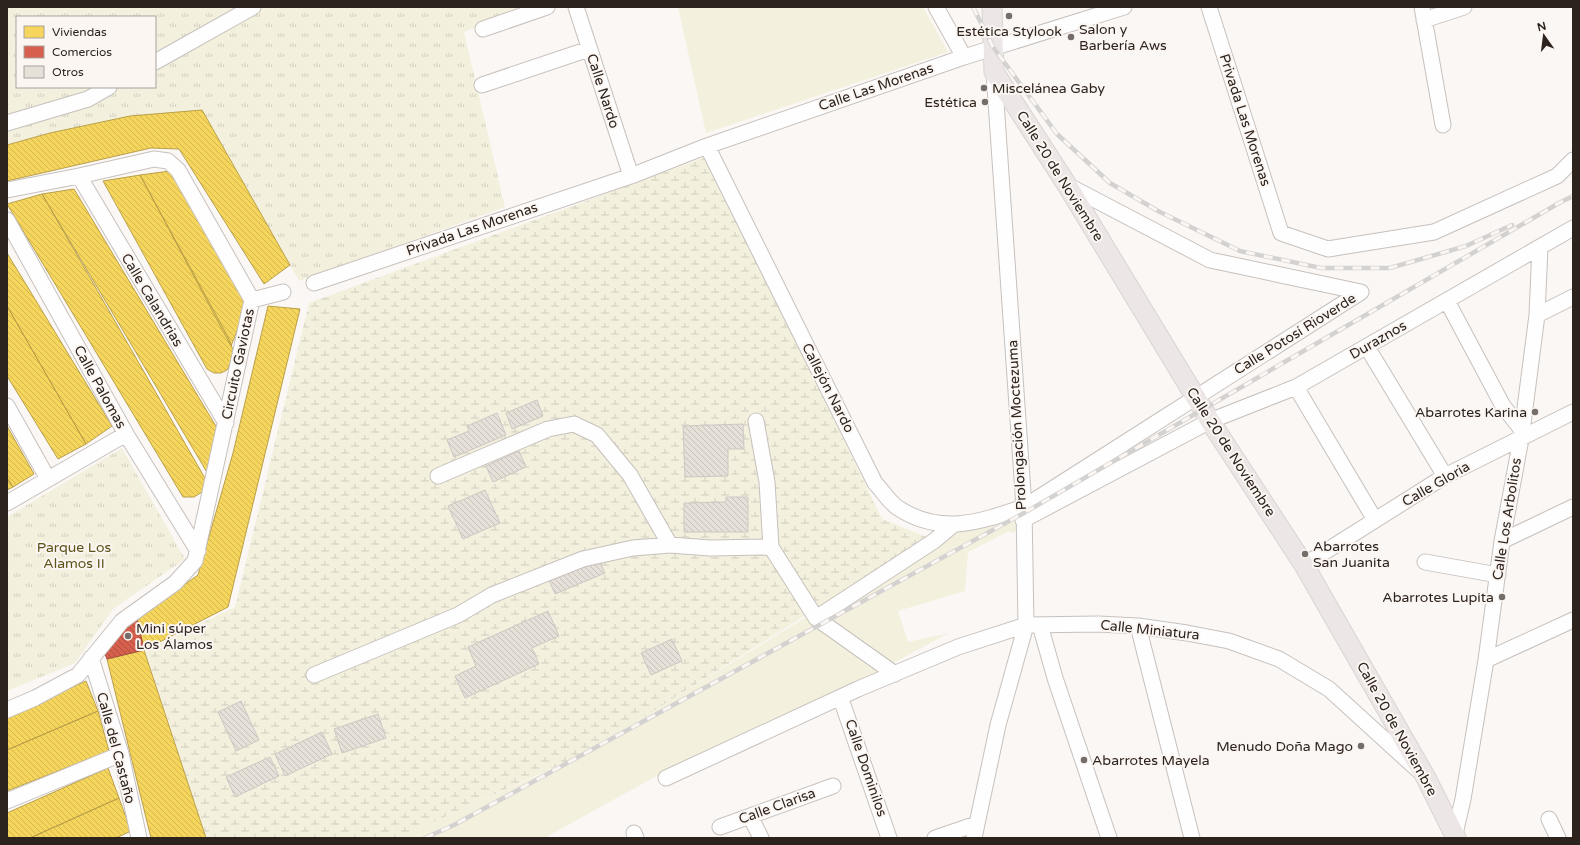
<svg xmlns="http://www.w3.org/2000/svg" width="1580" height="845" font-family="'Varela Round',sans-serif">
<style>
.green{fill:#f3f0de}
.wetland{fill:url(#wetland-marsh)}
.park{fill:url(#park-tufts);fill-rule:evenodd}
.homes{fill:url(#homes-back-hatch);stroke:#baa049}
.shops{fill:url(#shops-back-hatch);stroke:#a34e3f}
.building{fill:url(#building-back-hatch);stroke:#ccc8c2}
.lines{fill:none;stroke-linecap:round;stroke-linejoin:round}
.minor-casing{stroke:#c7c1bd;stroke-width:17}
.major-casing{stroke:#d8d4d2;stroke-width:21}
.minor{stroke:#fefefe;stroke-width:15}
.major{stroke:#ece7e6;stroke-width:19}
.rail-casing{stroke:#d4d2d1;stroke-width:4.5}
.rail{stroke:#fcf6f3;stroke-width:3;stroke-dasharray:9;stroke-linecap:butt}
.poi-dot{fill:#756d69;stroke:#fcf6f3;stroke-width:1.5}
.labels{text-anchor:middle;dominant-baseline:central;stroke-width:4;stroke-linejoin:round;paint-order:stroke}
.poi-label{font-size:14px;fill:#2d231d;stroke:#fcf6f3;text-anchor:start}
.street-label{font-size:14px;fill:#2d231d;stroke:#fcf6f3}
.park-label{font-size:14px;fill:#5b5318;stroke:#fcf6f3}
</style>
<defs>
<pattern id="wetland-marsh" width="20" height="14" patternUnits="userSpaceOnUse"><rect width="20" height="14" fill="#f3f0de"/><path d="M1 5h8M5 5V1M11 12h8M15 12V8" fill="none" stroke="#d1cebe"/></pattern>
<pattern id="park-tufts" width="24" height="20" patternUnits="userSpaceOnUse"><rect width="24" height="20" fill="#f3f0de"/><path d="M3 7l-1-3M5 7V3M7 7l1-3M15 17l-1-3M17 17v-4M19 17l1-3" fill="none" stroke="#d1cebe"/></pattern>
<pattern id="homes-back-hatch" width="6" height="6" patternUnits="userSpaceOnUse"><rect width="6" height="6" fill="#f6d55c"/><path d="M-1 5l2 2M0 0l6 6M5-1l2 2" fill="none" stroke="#d3b750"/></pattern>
<pattern id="shops-back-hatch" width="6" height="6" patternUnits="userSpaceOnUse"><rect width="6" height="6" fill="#d6604d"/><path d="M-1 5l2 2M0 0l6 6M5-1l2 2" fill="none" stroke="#ae4f3f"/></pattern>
<pattern id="building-back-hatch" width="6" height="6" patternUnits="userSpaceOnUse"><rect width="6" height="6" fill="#e6e0d9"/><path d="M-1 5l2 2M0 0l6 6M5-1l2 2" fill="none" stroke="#c6c0ba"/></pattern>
</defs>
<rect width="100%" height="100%" fill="#faf7f5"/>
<path class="green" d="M678 7H923L948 52 706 133Z
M1017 511 1021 528 1012 533 1009 531 968 552 965 591 898 611 908 642 949 633 834 695 691 757 548 836 550 838H397L573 760 816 611 923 543Z"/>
<path class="wetland" d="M706 157 882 519 929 538 586 753 398 838H206L145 650 235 607 309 303Z"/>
<path class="park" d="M7 7H527L464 32 505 207 299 281 202 110 130 116 50 133 7 145ZM17 17H155V87H17Z
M122 448 185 559 113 609 75 663 7 691V517Z"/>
<path class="homes" d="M202 110 290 265 264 284 179 149 151 148 7 181V145L50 133 130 116Z
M170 171 248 303 231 346 140 175Z
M140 175 228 337 233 350 231 362 227 370 221 373H214L207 369 103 181Z
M74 189 217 428 208 474 42 194Z
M42 194 206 480 202 492 194 497H183L7 204Z
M7 253 112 426 86 444 7 306Z
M7 306 86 444 58 459 7 376Z
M268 306 300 309 228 607 144 650 137 618 198 575 233 453Z
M7 426 34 474 13 487 7 478Z
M7 478 13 487 7 490Z
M144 650 206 838H151L107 659Z
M86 681 98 711 7 750V716Z
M98 711 109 751 7 791V750Z
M108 768 119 798 30 838H7V813Z
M119 798 131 831 116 838H30Z"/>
<path class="shops" d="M137 618 144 650 107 659 103 649 130 621Z"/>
<path class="building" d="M537 400 543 416 512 429 506 413Z
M497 413 506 435 454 457 447 440 469 431 467 426Z
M743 424 744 449H728V476L685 477 683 426Z
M519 451 526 467 493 482 486 466Z
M485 490 500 523 463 539 448 506Z
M726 497H748V532H684V503L726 502Z
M598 558 605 573 555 594 548 578Z
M548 611 559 636 532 648 539 664 465 698 455 676 476 666 468 647Z
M672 639 682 661 651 675 641 653Z
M241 701 259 740 236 751 218 712Z
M378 714 386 738 342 753 334 729Z
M322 732 332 754 285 776 275 754Z
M270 757 279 776 235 797 226 777Z"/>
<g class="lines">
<defs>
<path id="minor" d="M576 7 631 176
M936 7 964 57
M1209 7 1281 233 1328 249 1434 232 1557 176 1573 160
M1422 7 1443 125
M1424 20 1464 7
M483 29 547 7
M155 62 253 7
M482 85 589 49
M7 123 88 99 109 87
M707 146 875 483C882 490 889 502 898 508 941 536 980 522 1024 507L1361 292
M79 176 226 423
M1067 185 1210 260 1361 292
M7 190 79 176 154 159 168 161 178 170 252 300 195 561 175 583 122 621 78 675 35 698 7 710
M7 220 126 434 198 551
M314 283 631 176 707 146 964 57 1124 7
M252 300 283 292
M1447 301 1503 406 1522 430
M1537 315 1573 297
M1367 347 1445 476
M1296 387 1375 520
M7 406 48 479
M756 421 767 482 771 547 816 618 895 674
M438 476 548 429 574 424 597 435 630 475 670 545
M7 503 126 434
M1023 520 1210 421 1296 387 1573 228
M1502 541 1573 507
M1425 562 1498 575
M1304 565 1445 476 1573 412
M816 618 934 541 953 525
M1040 625 1055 678 1109 838
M1138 626 1192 838
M91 658 121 754 139 838
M1486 660 1573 620
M314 675 458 615 492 595 583 559 633 548 670 545 710 548 771 547
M841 699 889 838
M666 778 858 689 958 647 1026 625 1099 624 1138 626 1187 633 1229 641 1279 659 1329 689 1418 770
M7 801 121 754
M750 816 761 838
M1549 819 1558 838
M720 827 833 786
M634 833 636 838
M935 838 976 824
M974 838 998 725 1026 625 1024 507 994 73
M1454 838 1463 799 1486 660 1502 541 1521 439 1537 315 1540 247"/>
<path id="major" d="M992 7 994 72 1067 185 1210 421 1304 565 1426 778 1456 838"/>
</defs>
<use href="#minor" class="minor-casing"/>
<use href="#major" class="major-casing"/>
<use href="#minor" class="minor"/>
<use href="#major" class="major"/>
<defs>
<path id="rail" d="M973 7 993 47 1057 134 1110 183 1158 211 1240 251 1321 268H1390L1466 246 1512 225
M1555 205 1573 196
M425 838 454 825 1024 513 1559 203"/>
</defs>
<use href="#rail" class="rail-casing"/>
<use href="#rail" class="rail"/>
</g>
<g class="poi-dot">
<circle cx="1009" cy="16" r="4"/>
<circle cx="1071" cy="37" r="4"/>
<circle cx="984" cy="88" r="4"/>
<circle cx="985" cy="102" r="4"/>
<circle cx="1535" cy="412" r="4"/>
<circle cx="1305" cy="554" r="4"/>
<circle cx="1502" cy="597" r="4"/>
<circle cx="128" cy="636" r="4"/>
<circle cx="1361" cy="746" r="4"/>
<circle cx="1084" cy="760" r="4"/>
</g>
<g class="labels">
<g class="poi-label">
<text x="1079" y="29">Salon y<tspan x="1079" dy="16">Barbería Aws</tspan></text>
<text x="1009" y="31" text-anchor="middle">Estética Stylook</text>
<text x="992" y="88">Miscelánea Gaby</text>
<text x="977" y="102" text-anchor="end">Estética</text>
<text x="1527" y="412" text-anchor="end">Abarrotes Karina</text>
<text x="1313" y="546">Abarrotes<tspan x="1313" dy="16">San Juanita</tspan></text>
<text x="1494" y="597" text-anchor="end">Abarrotes Lupita</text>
<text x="136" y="628">Mini súper<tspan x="136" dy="16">Los Álamos</tspan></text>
<text x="1353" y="746" text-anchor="end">Menudo Doña Mago</text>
<text x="1092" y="760">Abarrotes Mayela</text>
</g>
<g class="street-label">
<text transform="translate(876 87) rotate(-19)">Calle Las Morenas</text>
<text transform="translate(603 91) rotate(72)">Calle Nardo</text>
<text transform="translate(1245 120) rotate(72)">Privada Las Morenas</text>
<text transform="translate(1060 176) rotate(58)">Calle 20 de Noviembre</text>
<text transform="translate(472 229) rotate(-19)">Privada Las Morenas</text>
<text transform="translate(152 300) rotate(59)">Calle Calandrias</text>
<text transform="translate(1295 334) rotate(-32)">Calle Potosí Rioverde</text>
<text transform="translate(1378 340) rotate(-30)">Duraznos</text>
<text transform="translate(238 364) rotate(-78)">Circuito Gaviotas</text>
<text transform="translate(100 387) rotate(61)">Calle Palomas</text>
<text transform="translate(828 388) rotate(63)">Callejón Nardo</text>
<text transform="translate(1017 425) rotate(-93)">Prolongación Moctezuma</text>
<text transform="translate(1231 452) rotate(57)">Calle 20 de Noviembre</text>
<text transform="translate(1436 484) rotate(-30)">Calle Gloria</text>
<text transform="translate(1507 519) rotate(-81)">Calle Los Arbolitos</text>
<text transform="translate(1150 630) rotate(6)">Calle Miniatura</text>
<text transform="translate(1397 729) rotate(61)">Calle 20 de Noviembre</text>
<text transform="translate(116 748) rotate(75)">Calle del Castaño</text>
<text transform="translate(866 768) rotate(71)">Calle Dominilos</text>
<text transform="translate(777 806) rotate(-20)">Calle Clarisa</text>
</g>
<g class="park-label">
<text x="74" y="547">Parque Los<tspan x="74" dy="16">Alamos II</tspan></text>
</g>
</g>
<rect width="1580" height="845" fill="none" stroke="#2d231d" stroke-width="16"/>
<rect x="16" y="16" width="140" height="72" fill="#fcf6f3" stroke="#a9a29d"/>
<rect x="24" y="26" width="20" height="12" fill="#f6d55c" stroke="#a9a29d"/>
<text x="52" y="36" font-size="12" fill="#2d231d">Viviendas</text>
<rect x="24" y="46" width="20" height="12" fill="#d6604d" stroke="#a9a29d"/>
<text x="52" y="56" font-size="12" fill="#2d231d">Comercios</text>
<rect x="24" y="66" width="20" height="12" fill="#e6e0d9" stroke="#a9a29d"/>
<text x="52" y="76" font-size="12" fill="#2d231d">Otros</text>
<g transform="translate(1544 36) rotate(346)" stroke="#fcf6f3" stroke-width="3" paint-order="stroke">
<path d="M0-3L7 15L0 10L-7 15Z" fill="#2d231d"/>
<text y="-6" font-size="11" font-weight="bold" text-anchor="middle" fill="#2d231d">N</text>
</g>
</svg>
